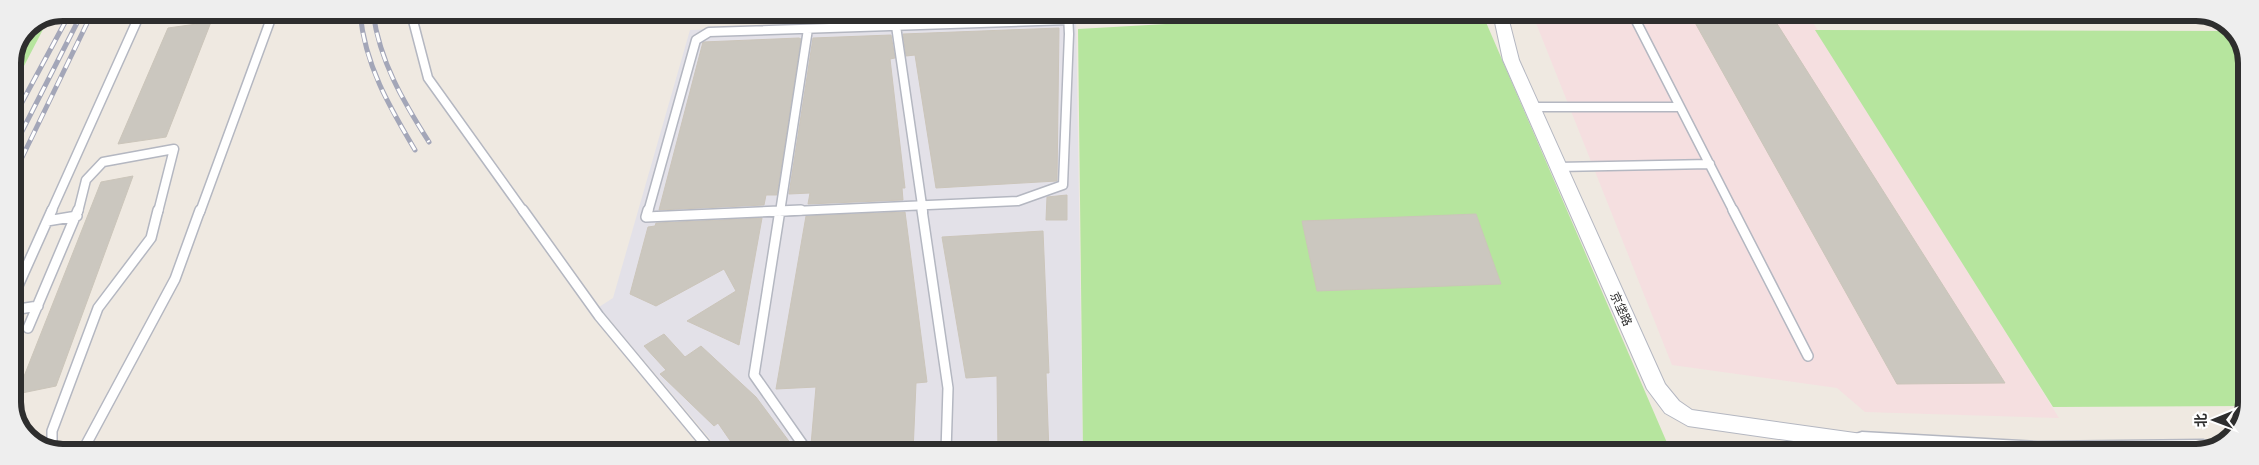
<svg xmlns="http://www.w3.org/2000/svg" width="2259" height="465" font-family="'Fira Sans Condensed','Noto Sans SC',sans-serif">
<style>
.industrial{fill:#e3e1e8}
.medical{fill:#f5dfe0}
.green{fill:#b6e59e}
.building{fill:#cbc7bf;stroke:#cbc5ba}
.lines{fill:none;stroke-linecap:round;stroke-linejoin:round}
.service-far1-casing{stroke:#b4b7c1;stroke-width:11}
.service-casing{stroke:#b4b7c1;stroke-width:12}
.minor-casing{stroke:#b4b7c1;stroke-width:2}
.tertiary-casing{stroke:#b4b7c1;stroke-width:3}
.service-far1{stroke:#fff;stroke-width:8}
.service{stroke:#fff;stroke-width:9}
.minor{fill:#fff;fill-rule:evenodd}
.tertiary{fill:#fff;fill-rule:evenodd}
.rail-casing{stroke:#a3a6b8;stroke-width:5}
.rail{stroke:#fff;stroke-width:3;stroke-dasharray:10;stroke-linecap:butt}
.labels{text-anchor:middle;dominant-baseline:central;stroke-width:4;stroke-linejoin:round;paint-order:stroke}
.street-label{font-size:12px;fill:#2e2e2e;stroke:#fff}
.rim{fill:none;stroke:#2e2e2e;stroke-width:6}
</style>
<rect width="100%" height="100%" fill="#efe9e1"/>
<path class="industrial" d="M990 13H1076L1083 452H721L599 307 613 298 690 30 990 20Z"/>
<path class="medical" d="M1532 13H1807L2059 418 1865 412 1837 388 1672 365Z"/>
<path class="green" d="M1359 13H1482L1671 452H1083L1078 29Z
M49 18 13 87V63L28 27Z
M1815 30 2233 31 2246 57V406L2053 407Z"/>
<path class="building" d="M1693 19H1774L2005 383 1897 384Z
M211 22 166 137 118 144 168 28Z
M1059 28 1057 181 936 188 915 55 906 56 903 34Z
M891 35 895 58 890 59 905 188H902L903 200 808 204 810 193 789 194 813 38Z
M799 38 801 39 777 195H766L764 205 659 210 703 42Z
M133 176 56 386 17 394 101 182Z
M1067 195V220H1046L1047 197Z
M905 212 927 382 916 383 913 452H859L860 441 811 445 816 387 776 389 806 216Z
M1476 214 1501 284 1317 291 1302 221Z
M762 218 739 345 687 321 736 291 724 269 656 306 630 294 648 227 655 226 656 223Z
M1043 231 1049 373H1046L1049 452H998L997 376 966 378 942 237Z
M664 334 685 357 701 346 756 397 797 452H738L718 423 714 426 660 374 666 370 644 346Z"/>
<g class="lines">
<defs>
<path id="service-far1" d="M411 13 428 78 524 212
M1632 13 1734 212
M896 26 923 212
M1532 107H1680
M1558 167 1710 164
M51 212 140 14 143 13
M78 212 86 180 103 162 174 149 158 212
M200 212 273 13
M648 212 696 40 709 32 1068 20
M772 212 1018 201 1063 185 1069 34 1068 13
M780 212 808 29"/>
<path id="service" d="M523 210 599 316 712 452
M648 210 646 217 801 210
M780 210 754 375 808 452
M922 210 948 388 946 452
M1733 210 1808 356
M47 221 77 216
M13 297 52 210
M13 310 38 306
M28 328 78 210
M52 443V431L98 308 151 238 158 210
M82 452 175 279 200 210"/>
<path id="minor" d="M1493 13H1507L1519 60 1665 384 1679 401 1692 410 1862 434 1869 436 1881 452H1859L1856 450 1688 426 1665 413 1647 389 1503 60Z"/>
<path id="tertiary" d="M1862 432 2038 442 2203 440 2212 443 2213 446 2196 452H1864L1853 449 1850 442 1853 435Z"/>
</defs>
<use href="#service-far1" class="service-far1-casing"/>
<use href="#service" class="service-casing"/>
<use href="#minor" class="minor-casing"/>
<use href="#tertiary" class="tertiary-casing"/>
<use href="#service-far1" class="service-far1"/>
<use href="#service" class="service"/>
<use href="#minor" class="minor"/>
<use href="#tertiary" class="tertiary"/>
<defs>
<path id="rail" d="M360 13C365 65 389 106 415 150
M373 13C380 62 403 101 429 142
M13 119 70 13
M13 149 82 13
M13 176 92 13"/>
</defs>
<use href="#rail" class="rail-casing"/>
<use href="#rail" class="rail"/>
</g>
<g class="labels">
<g class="street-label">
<text transform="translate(1621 309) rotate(66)">京垡路</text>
</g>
</g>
<path d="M0 0H2259V465H0ZM63 21H2196A42 42 0 0 1 2238 63V402A42 42 0 0 1 2196 444H63A42 42 0 0 1 21 402V63A42 42 0 0 1 63 21Z" fill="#eee" fill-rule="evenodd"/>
<path class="rim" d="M63 21H2196A42 42 0 0 1 2238 63V402A42 42 0 0 1 2196 444H63A42 42 0 0 1 21 402V63A42 42 0 0 1 63 21Z"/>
<g transform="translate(2214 420) rotate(269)" stroke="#ffffff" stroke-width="4" paint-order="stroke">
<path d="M0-4L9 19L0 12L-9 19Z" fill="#2e2e2e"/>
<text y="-8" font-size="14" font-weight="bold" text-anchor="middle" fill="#2e2e2e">北</text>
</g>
</svg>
